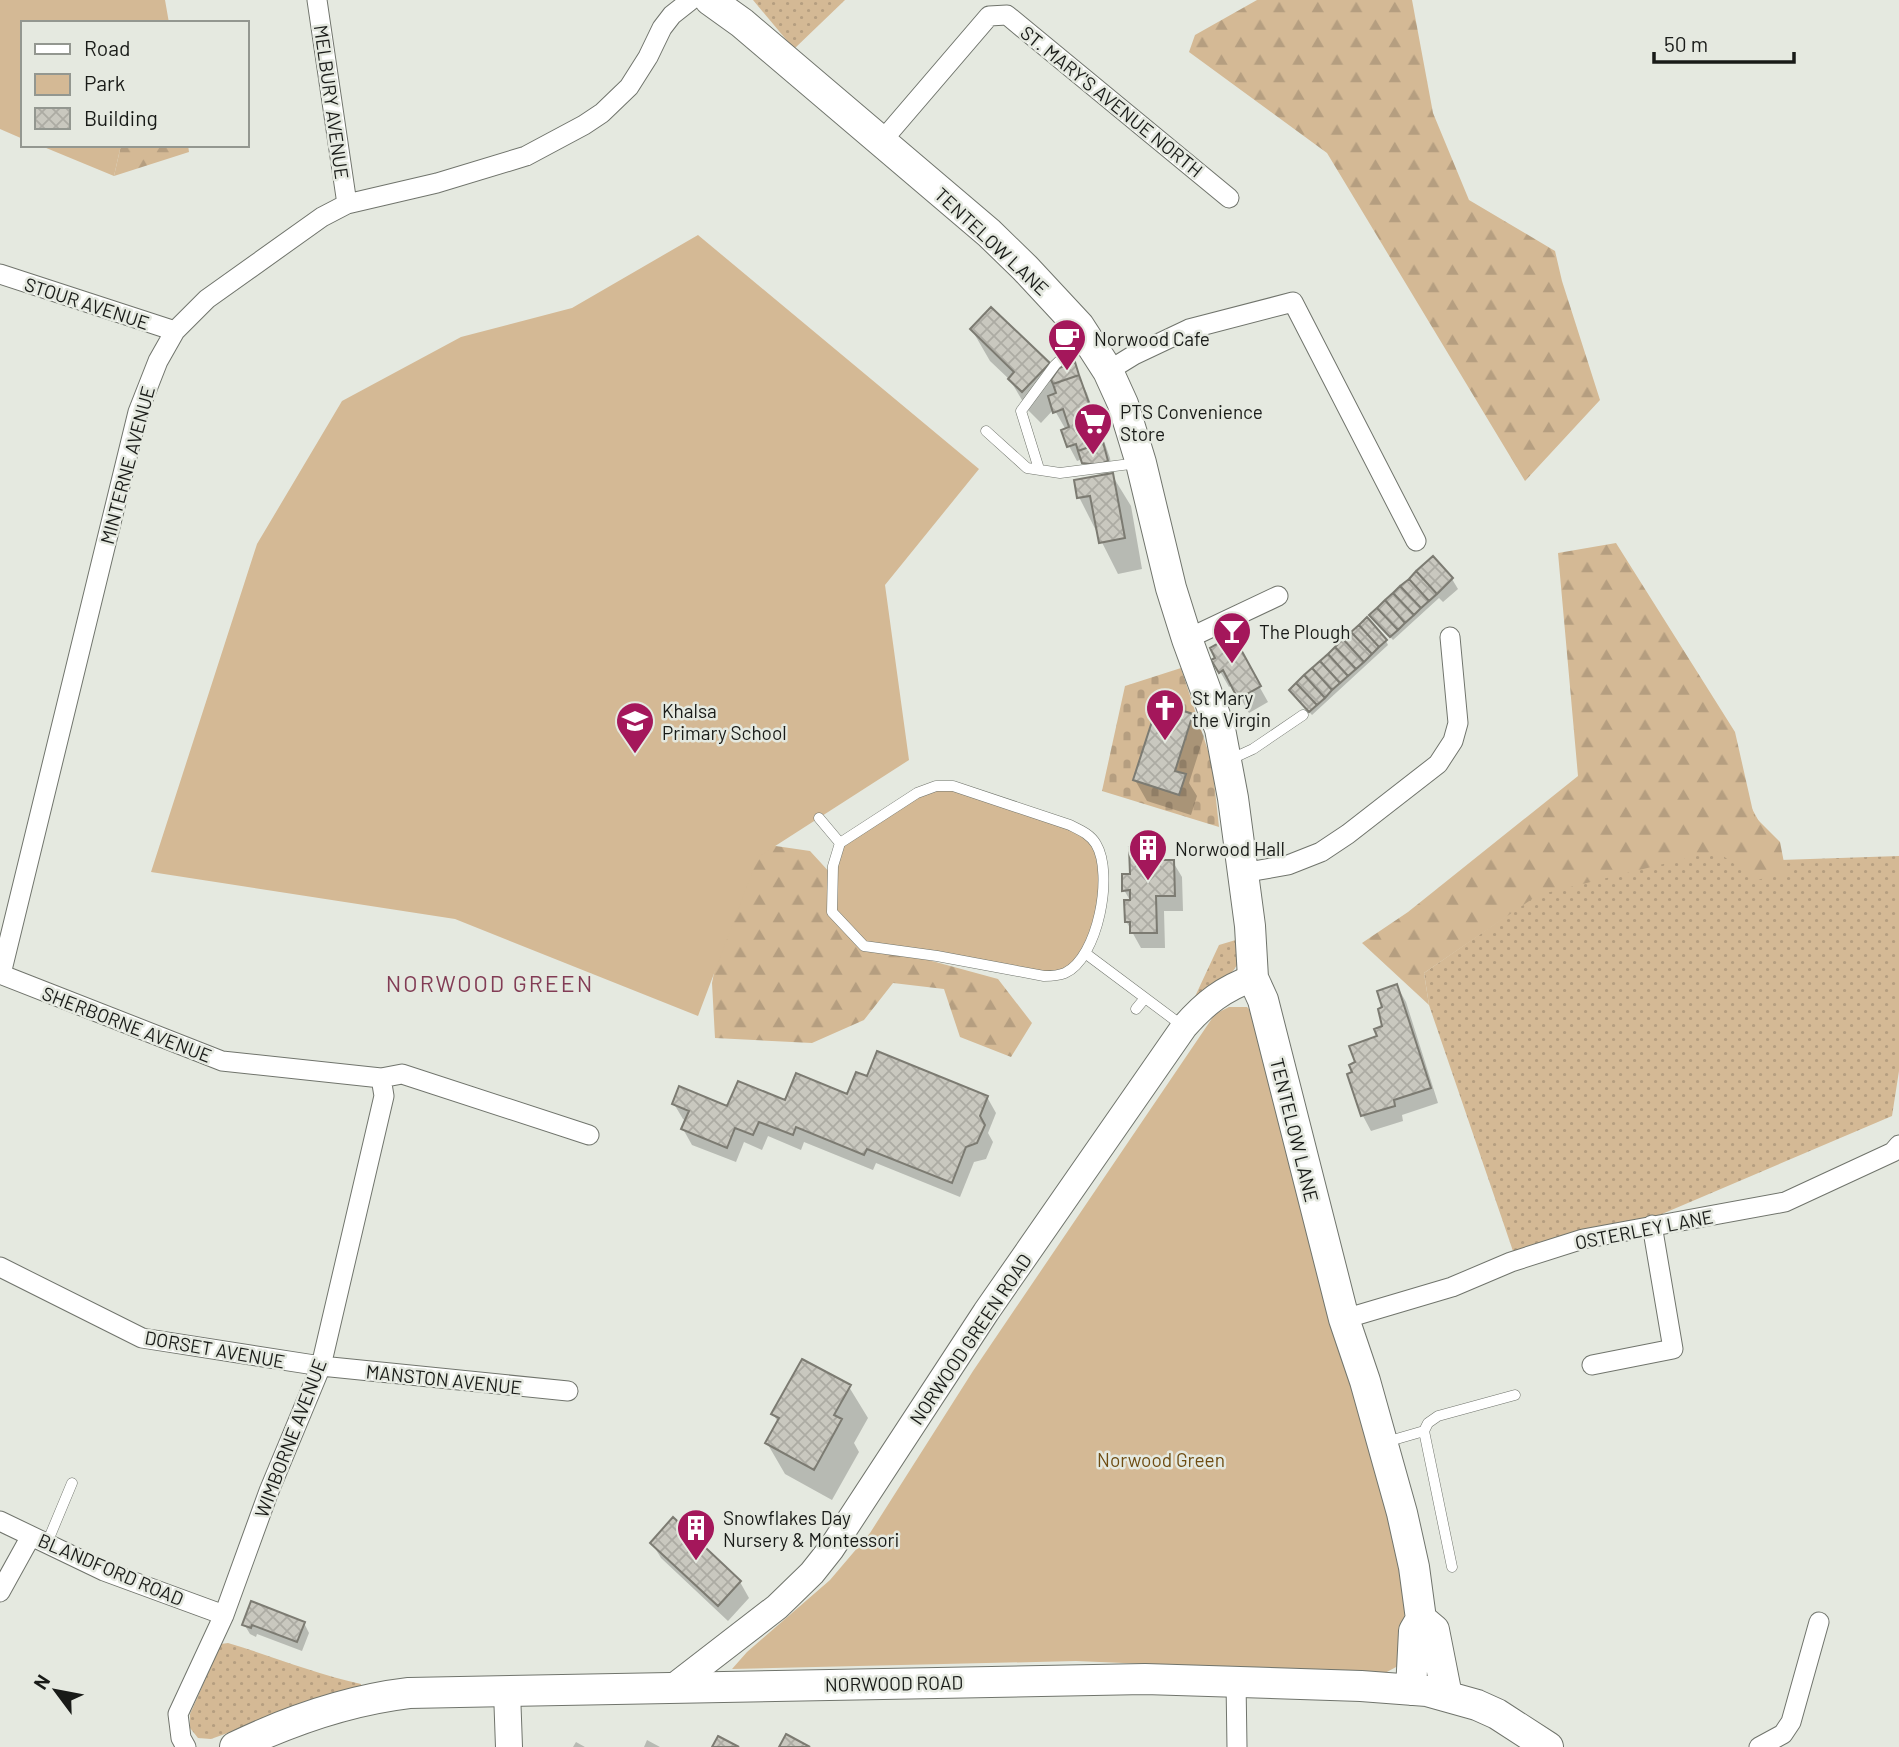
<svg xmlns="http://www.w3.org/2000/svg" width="1899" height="1747" font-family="Barlow,sans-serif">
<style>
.grass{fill:url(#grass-dots)}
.forest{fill:url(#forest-firs)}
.cemetery{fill:url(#cemetery-stones);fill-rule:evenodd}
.green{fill:#d4b995}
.shadow{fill:#0003}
.building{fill:url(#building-cross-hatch);stroke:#7c7b72;stroke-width:2}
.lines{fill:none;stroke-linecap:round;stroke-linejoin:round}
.lane-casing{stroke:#70746c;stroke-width:11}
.street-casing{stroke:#70746c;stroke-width:21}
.secondary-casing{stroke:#70746c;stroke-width:28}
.primary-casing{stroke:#70746c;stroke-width:32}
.lane{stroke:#fff;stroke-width:10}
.street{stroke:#fff;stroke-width:19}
.secondary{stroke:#fff;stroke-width:26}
.primary{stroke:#fff;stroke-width:30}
.labels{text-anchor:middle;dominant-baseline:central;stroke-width:5;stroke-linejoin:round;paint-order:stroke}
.street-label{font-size:19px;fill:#191b18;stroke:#e5e9e0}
.poi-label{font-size:19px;fill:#191b18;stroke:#e5e9e0;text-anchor:start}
.park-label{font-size:19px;fill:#6e4c12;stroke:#e5e9e0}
.quarter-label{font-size:23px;letter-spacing:2px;fill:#823c55;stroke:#e5e9e0}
</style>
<defs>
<pattern id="grass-dots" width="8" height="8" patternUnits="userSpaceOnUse" patternTransform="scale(1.75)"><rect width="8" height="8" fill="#d4b995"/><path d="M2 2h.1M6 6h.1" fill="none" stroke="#b59e80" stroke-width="1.8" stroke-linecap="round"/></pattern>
<pattern id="forest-firs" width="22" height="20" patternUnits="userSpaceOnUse" patternTransform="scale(1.75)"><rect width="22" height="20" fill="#d4b995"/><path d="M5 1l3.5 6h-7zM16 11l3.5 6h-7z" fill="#b59e80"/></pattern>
<pattern id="cemetery-stones" width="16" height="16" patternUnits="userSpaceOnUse" patternTransform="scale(1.75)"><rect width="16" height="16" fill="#d4b995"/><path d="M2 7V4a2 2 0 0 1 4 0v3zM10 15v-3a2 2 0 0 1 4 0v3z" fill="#b59e80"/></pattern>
<pattern id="building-cross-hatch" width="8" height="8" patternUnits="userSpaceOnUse" patternTransform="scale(1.75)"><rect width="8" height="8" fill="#c9c8bf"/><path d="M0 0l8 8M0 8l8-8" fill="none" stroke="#acaba3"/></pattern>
</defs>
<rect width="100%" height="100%" fill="#e5e9e0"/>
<path class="grass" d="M753 0H845L794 49Z
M1727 763 1780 860 1899 856V1071L1892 1116 1655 1217 1514 1254 1429 1005 1424 973Z
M1239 939V962L1233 971 1192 1003 1219 945Z
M228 1643C272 1656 316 1674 361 1684V1689L322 1699 211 1739 198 1738 190 1728V1714L221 1644Z"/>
<path class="forest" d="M1257 0H1412L1433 113 1469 200 1555 251 1562 281 1600 400 1525 481 1327 153 1189 52 1195 35Z
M121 145H188L189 152 114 176Z
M1616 543 1735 732 1754 816 1780 842 1786 873 1757 880 1716 851 1538 895 1424 973 1429 1005 1362 943 1408 912 1578 776 1558 553Z
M762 844 810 851 855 900 888 949 998 979 1032 1023 1011 1057 960 1037 944 989 893 983 864 1020 812 1043 715 1038 712 983 724 923Z"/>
<path class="cemetery" d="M1181 668 1212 763 1219 827 1102 791 1125 686ZM1158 703 1193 714 1175 771 1186 774 1179 795 1133 780Z"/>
<path class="green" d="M0 0H165L169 23H23V139L0 129Z
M39 145H121L114 176Z
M698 235 979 469 885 585 909 760 758 857 698 1016 455 919 151 872 257 544 342 401 461 337 572 308Z
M936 786 1070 825 1096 843 1104 890 1085 953 1055 976 864 946 832 912 840 843Z
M1229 1007H1247L1256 1016 1384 1492 1405 1600 1404 1649 1398 1666 1383 1674 1076 1661 732 1669 747 1652 830 1580 870 1533 973 1371 1215 1014Z"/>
<path class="shadow" d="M972 330 1049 364 1056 376 1081 382 1087 393 1110 458 1112 471 1105 474 1090 473 1083 459 1077 461 1069 446 1066 430 1054 409 1041 423 1028 410 1010 380 990 361Z
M1112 475 1131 506 1142 569 1118 574 1079 497Z
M1432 559 1452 579 1458 589 1443 602 1439 598 1393 640 1374 620Z
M1232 638 1268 702 1249 713 1233 685 1229 687 1214 661Z
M1386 641 1388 645 1312 715 1293 695Z
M1192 715 1204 736 1189 783 1197 796 1191 815 1147 801 1135 780Z
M1152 848 1160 862H1173L1182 877 1183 911H1164L1165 948H1141L1126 921 1131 902 1124 890Z
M1397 986 1406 1002 1438 1103 1402 1115 1403 1121 1371 1131 1363 1116 1349 1075 1354 1073 1357 1063 1379 1037 1384 1027V1008Z
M848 1096 987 1097 996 1113 988 1133 993 1142 986 1159 974 1162 960 1197 876 1163 873 1170 804 1142 801 1150 768 1136 762 1150 744 1142 736 1162 692 1145 683 1129 686 1121 683 1119 674 1104 728 1108Z
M849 1387 868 1418 854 1443 859 1452 832 1500 785 1474 767 1443 778 1422 773 1414Z
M673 1520 740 1582 749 1598 728 1621 661 1558 652 1543Z
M304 1623 309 1633 302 1651 257 1634 256 1637 250 1634 244 1624Z
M647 1740 660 1747H644Z
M576 1742 585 1747H573Z"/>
<path class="building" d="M991 307 1050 363 1022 392 1008 379 1014 372 970 329Z
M1075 362 1079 375 1053 384 1051 380 1059 368Z
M1079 375 1103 442 1078 451 1076 444 1067 447 1061 430 1069 427 1063 409 1053 413 1048 396 1056 393 1053 384Z
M1103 442 1108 461 1098 465 1082 463 1078 451Z
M1113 473 1125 538 1099 543 1090 496 1077 498 1074 480Z
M1433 556 1453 578 1437 594 1416 571Z
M1416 571 1437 594 1429 601 1409 579Z
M1409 579 1429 601 1421 608 1400 586Z
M1400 586 1421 608 1414 615 1393 593Z
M1393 593 1414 615 1405 623 1385 600Z
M1385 600 1405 623 1398 630 1377 608Z
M1377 608 1398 630 1390 637 1369 615Z
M1367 617 1387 640 1379 647 1359 625Z
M1359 625 1379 647 1372 654 1351 632Z
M1351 632 1372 654 1364 662 1343 639Z
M1233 635 1261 686 1238 699 1223 670 1219 673 1211 660 1215 658 1210 648Z
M1343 639 1364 662 1356 669 1335 647Z
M1335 647 1356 669 1348 676 1328 654Z
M1328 654 1348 676 1340 683 1320 661Z
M1320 661 1340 683 1332 690 1312 668Z
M1312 668 1332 690 1325 698 1304 675Z
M1304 675 1325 698 1317 705 1296 683Z
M1296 683 1317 705 1309 712 1289 690Z
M1158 703 1193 714 1175 771 1186 774 1179 795 1133 780Z
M1129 847H1153L1154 860H1174L1175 896H1156L1157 933H1130V922H1125L1124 900H1130V890L1122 891V874H1130Z
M1397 984 1431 1088 1394 1100 1395 1106 1361 1116 1347 1074 1352 1072 1349 1065 1355 1062 1349 1046 1377 1036 1374 1029 1382 1026 1378 1009 1382 1007 1377 991Z
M877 1051 988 1096 980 1116 985 1125 977 1143 966 1147 952 1183 867 1149 864 1155 796 1127 793 1135 759 1122 753 1135 735 1128 727 1148 681 1129 689 1111 672 1104 679 1086 727 1106 738 1081 785 1100 796 1073 847 1094 856 1072 867 1076Z
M802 1359 851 1385 834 1415 842 1419 814 1470 765 1443 779 1418 771 1414Z
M673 1517 741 1581 718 1606 650 1543Z
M251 1601 305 1622 297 1642 252 1625 251 1628 242 1625Z
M786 1734 810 1747H779Z
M718 1736 739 1747H712Z"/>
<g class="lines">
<defs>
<path id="lane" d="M986 431 1027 468 1060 473 1138 463
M1039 469 1021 411 1055 365 1082 339
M1229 760 1253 749 1303 715
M819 818 840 843 917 793 936 786H953L1070 825C1080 830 1090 834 1096 844 1114 874 1098 958 1065 973 1058 976 1051 976 1044 976L937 956 864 946 832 912 833 866 840 843
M1085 953 1184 1027
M1136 1009 1145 998
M1424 1431 1428 1423 1438 1416 1515 1395
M1386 1442 1424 1431 1452 1567
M47 1543 72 1483"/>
<path id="street" d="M317 0 347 204
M881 142 989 16 1007 15 1229 198
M0 274 175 331
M1108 371 1134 355 1189 329 1293 302 1416 541
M1187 639 1278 596
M1242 873 1288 865 1321 852 1348 834 1438 764 1453 741 1458 723 1450 637
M0 974 222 1061 381 1078 402 1074 589 1135
M1 974 138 412 158 361 175 331 207 299 322 217 347 204 437 183 526 156 584 125 602 113 629 87 648 57 662 28 672 15 691 0
M0 1267 142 1338 321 1366 568 1391
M1344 1319 1452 1287 1511 1262 1583 1239 1785 1202 1893 1152 1899 1145
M1592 1365 1673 1349 1652 1225
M0 1521 104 1571 224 1615
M0 1592 31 1536
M1236 1681 1237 1747
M186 1747 181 1738 178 1714 224 1615 269 1491 321 1366 384 1096 381 1078
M1759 1747 1783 1734 1791 1722 1819 1622"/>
<path id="secondary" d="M672 1688 777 1607 812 1573 831 1549 986 1312 1184 1027C1205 1003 1223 989 1253 978
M507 1691 509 1747"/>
<path id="primary" d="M710 0 742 23 989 233 1025 268 1079 326 1108 371 1123 404 1141 463 1171 588 1187 639 1220 729 1233 798 1250 926 1253 978 1263 1000 1344 1319 1365 1381 1402 1513 1414 1567 1421 1619 1434 1630 1447 1696
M1411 1690 1414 1631 1421 1619
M235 1747C289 1721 350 1700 409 1693L1145 1679 1361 1686 1427 1691 1477 1705 1497 1714 1548 1747"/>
</defs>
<use href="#lane" class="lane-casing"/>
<use href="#street" class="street-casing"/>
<use href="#secondary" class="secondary-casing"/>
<use href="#primary" class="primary-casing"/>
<use href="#lane" class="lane"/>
<use href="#street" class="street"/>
<use href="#secondary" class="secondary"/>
<use href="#primary" class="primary"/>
</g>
<defs>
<symbol id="cafe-pin" viewBox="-11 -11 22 30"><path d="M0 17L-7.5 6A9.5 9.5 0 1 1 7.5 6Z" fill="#a4175b" stroke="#e5e9e0"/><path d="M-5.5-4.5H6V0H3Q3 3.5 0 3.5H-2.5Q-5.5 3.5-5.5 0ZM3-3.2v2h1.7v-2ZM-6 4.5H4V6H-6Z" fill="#fff"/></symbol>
<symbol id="supermarket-pin" viewBox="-11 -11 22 30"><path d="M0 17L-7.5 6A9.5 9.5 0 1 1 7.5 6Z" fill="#a4175b" stroke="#e5e9e0"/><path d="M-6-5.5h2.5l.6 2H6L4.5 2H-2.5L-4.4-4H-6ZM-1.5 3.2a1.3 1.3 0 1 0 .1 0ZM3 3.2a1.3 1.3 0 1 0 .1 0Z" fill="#fff"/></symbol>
<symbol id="bar-pin" viewBox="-11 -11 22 30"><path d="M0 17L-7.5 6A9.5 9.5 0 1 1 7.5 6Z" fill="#a4175b" stroke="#e5e9e0"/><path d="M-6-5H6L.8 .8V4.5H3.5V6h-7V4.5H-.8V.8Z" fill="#fff"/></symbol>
<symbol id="church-pin" viewBox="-11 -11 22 30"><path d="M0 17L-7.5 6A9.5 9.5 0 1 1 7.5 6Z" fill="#a4175b" stroke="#e5e9e0"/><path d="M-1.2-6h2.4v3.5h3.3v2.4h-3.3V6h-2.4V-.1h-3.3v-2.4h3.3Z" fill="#fff"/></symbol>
<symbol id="school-pin" viewBox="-11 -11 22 30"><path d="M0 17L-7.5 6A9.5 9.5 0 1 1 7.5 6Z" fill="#a4175b" stroke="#e5e9e0"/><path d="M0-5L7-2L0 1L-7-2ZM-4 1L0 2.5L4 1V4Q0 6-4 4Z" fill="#fff"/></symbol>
<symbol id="building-pin" viewBox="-11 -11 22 30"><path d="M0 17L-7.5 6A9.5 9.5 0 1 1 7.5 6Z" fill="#a4175b" stroke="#e5e9e0"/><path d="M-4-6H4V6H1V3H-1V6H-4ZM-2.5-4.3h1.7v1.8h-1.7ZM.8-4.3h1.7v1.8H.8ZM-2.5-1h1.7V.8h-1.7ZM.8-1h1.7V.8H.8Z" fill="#fff"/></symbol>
</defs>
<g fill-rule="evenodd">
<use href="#cafe-pin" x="1045" y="316" width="44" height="60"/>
<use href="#supermarket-pin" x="1071" y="400" width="44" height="60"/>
<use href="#bar-pin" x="1210" y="609" width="44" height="60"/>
<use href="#church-pin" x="1143" y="686" width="44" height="60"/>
<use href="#school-pin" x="613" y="699" width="44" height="60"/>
<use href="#building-pin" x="1126" y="826" width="44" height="60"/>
<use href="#building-pin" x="674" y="1506" width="44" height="60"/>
</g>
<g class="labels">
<g class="street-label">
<text transform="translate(1112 101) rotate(39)">ST. MARY'S AVENUE NORTH</text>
<text transform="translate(332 102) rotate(82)">MELBURY AVENUE</text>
<text transform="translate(992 241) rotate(43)">TENTELOW LANE</text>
<text transform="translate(87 303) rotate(18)">STOUR AVENUE</text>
<text transform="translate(127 465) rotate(-75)">MINTERNE AVENUE</text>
<text transform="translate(127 1024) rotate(21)">SHERBORNE AVENUE</text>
<text transform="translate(1295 1130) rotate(76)">TENTELOW LANE</text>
<text transform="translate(1644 1229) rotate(-11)">OSTERLEY LANE</text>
<text transform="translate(970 1339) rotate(-56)">NORWOOD GREEN ROAD</text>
<text transform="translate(215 1349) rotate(10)">DORSET AVENUE</text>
<text transform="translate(444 1379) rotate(6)">MANSTON AVENUE</text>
<text transform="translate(290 1438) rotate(-69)">WIMBORNE AVENUE</text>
<text transform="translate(111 1569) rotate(23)">BLANDFORD ROAD</text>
<text transform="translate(894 1683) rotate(-1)">NORWOOD ROAD</text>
</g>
<g class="poi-label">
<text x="1094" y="338">Norwood Cafe</text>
<text x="1120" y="411">PTS Convenience<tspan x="1120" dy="22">Store</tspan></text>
<text x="1259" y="631">The Plough</text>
<text x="1192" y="697">St Mary<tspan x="1192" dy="22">the Virgin</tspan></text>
<text x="662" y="710">Khalsa<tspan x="662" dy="22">Primary School</tspan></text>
<text x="1175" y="848">Norwood Hall</text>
<text x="723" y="1517">Snowflakes Day<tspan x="723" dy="22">Nursery &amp; Montessori</tspan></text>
</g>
<g class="park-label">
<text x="1161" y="1459">Norwood Green</text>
</g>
<g class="quarter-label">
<text x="490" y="983">NORWOOD GREEN</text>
</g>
</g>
<rect x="21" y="21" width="228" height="126" fill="#e5e9e0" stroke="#939790" stroke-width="2"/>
<rect x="35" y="44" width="35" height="10" fill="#ffffff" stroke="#939790" stroke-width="2"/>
<text x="84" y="56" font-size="21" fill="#191b18">Road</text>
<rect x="35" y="74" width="35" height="21" fill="#d4b995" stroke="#939790" stroke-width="2"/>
<text x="84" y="91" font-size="21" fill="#191b18">Park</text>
<rect x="35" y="108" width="35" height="21" fill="url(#building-cross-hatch)" stroke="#939790" stroke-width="2"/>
<text x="84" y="126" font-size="21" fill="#191b18">Building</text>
<g transform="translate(56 1691) rotate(302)" stroke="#e5e9e0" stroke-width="5" paint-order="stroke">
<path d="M0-5L12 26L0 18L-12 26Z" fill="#191b18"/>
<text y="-10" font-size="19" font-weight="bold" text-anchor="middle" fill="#191b18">N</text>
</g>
<path d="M1654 52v10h140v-10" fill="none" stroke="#191b18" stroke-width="3.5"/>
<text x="1664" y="52" font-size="21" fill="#191b18" stroke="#e5e9e0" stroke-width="5" paint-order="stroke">50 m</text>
</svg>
